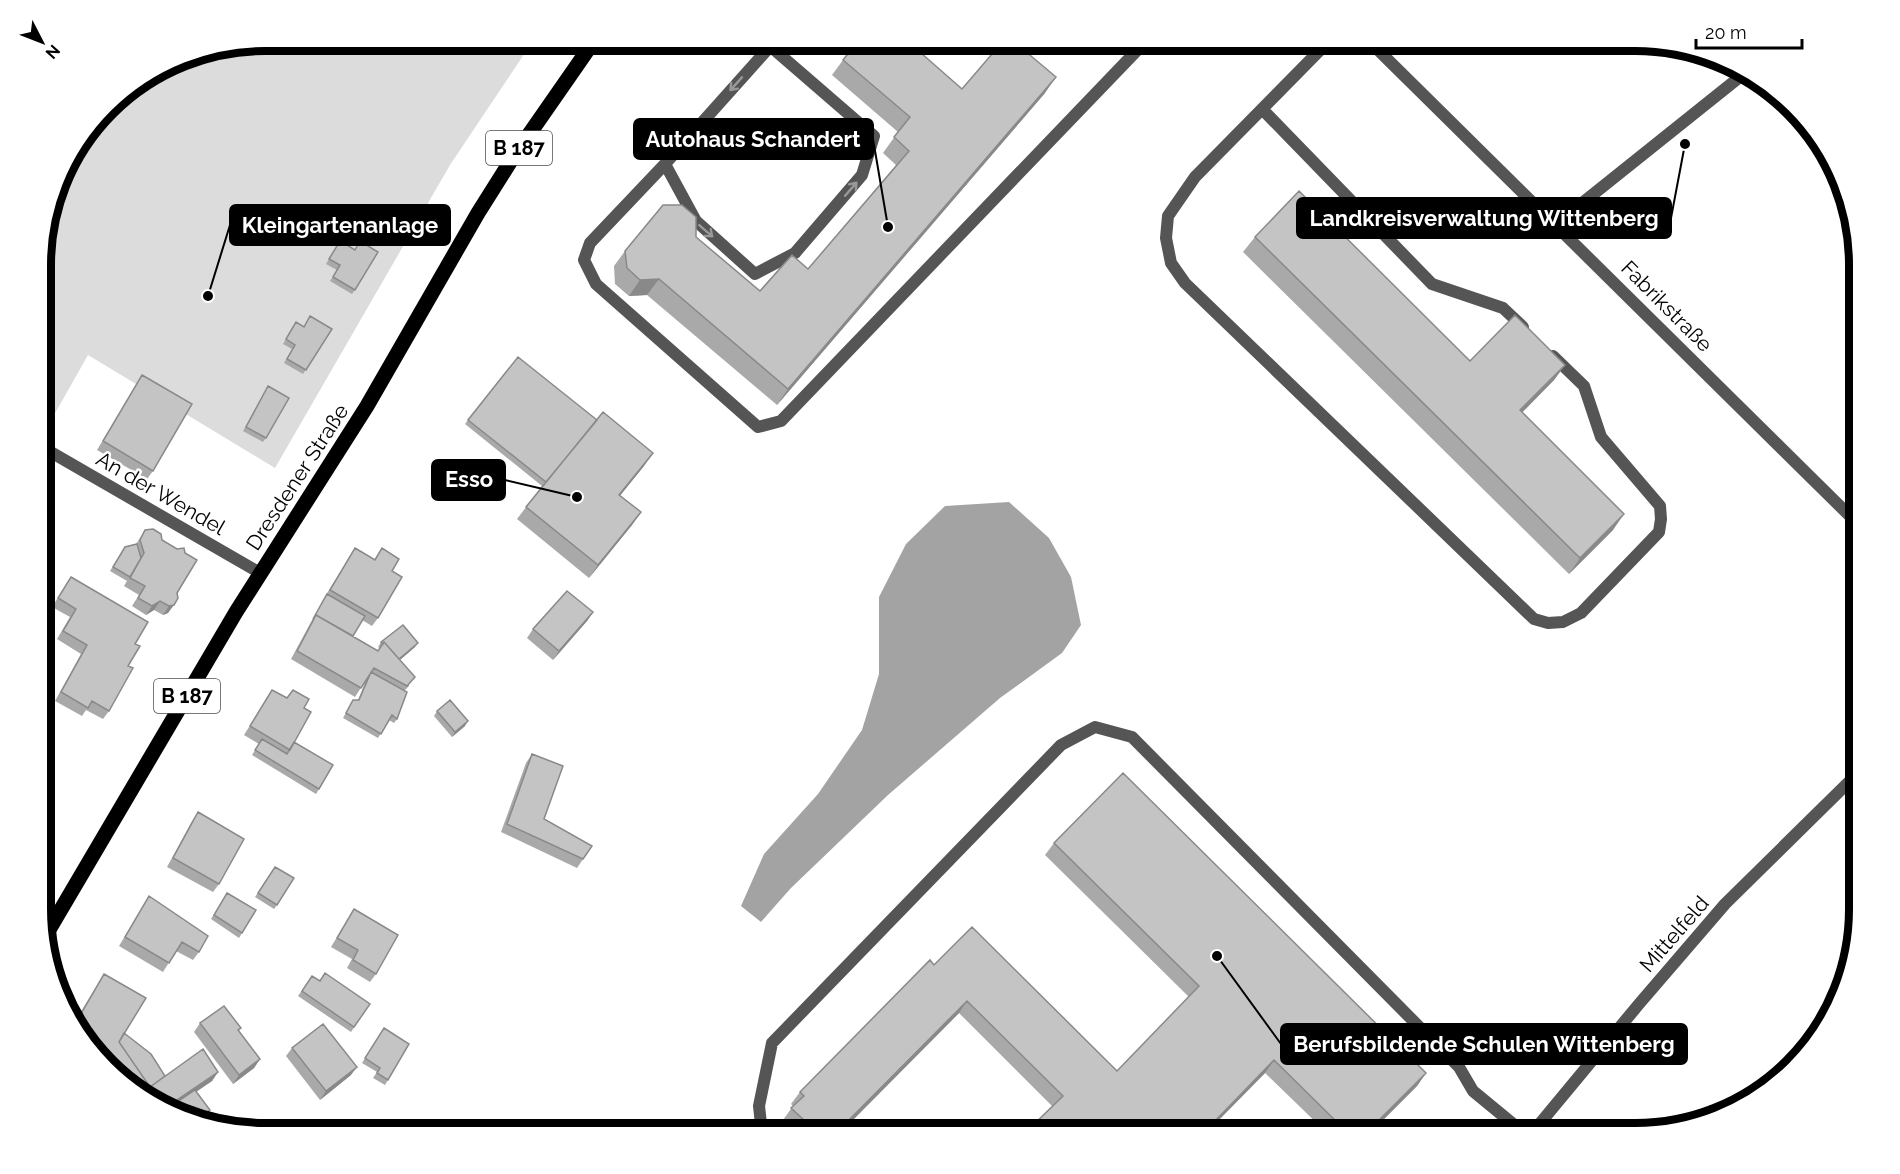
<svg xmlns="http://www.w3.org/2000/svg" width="1900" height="1174" font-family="Raleway,sans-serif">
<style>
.green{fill:#dcdcdc}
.water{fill:#a3a3a3}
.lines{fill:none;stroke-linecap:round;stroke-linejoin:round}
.service{stroke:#555;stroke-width:12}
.minor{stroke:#555;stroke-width:12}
.primary{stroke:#000;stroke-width:15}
.wall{fill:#a9a9a9}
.shaded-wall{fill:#898989}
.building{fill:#c4c4c4;stroke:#898989;stroke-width:1.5}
.oneway{stroke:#999}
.labels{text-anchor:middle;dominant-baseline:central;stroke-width:5;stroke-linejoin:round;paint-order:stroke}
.shield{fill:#fff;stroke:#4c4c4c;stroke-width:1.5}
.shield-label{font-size:20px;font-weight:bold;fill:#000}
.street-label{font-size:21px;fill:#000;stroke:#fff}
.rim{fill:none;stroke:#000;stroke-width:8}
.leader{fill:none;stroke:#000;stroke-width:2}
.callout-dot{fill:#000;stroke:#fff;stroke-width:2}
.callout{fill:#000;stroke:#000;stroke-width:2}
.callout-label{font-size:22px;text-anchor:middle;font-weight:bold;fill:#fff}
</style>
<rect width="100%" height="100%" fill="#fff"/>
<path class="green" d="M265 41H533L450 165 275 468 88 355 45 431 42 430V236L64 166 117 97 180 57Z"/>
<path class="water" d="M1009 502 1049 538 1071 577 1081 625 1062 653 1000 698 888 795 791 888 761 922 741 906 764 854 818 794 862 730 879 674V597L906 544 945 506Z"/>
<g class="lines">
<path class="service" d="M775 41 665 164 590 243 584 260 596 284 758 427 781 421 1146 41
M1329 41 1195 177 1168 216 1166 238 1171 263 1185 283 1534 619 1548 623 1563 622 1581 613 1659 532 1661 519 1660 506 1601 437 1584 386 1553 356
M1263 110 1432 284 1503 308 1523 327
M665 164 696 221 755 274 795 253 862 175 874 136 770 46
M1556 224 1746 72
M762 1133 759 1106 772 1043 1061 745 1095 727 1132 737 1459 1067 1473 1091 1524 1133"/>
<path class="minor" d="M1369 41 1859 525
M42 447 260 573
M1532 1133 1639 1004 1725 904 1859 772"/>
<path class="primary" d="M43 940 236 612 367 406 478 213 512 159 594 41"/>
</g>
<path class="wall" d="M489 40H501L496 46Z
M922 54 962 89 1045 93 777 405 647 295 629 296 615 284 614 266 625 251 696 237 760 291 808 269 896 165 883 153 898 132 832 75 843 60Z
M1255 237 1470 361 1565 365 1554 380 1522 412 1613 530 1569 574 1243 252Z
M360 241 355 290 352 294 330 281 337 270 326 264 337 246 355 250Z
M293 326 332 329 303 374 284 363 292 349 283 344Z
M142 375 153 471 147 479 97 450Z
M268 386 266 438 263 442 243 431Z
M468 420 644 466 620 495 641 512 632 525 589 578 517 519 542 486 465 424Z
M145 530 162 540 177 593 168 613 163 615 154 610 146 615 132 606 139 595 124 586 127 581 110 571 125 547 136 544Z
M355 548 374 560 382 548 392 571 378 618 372 626 362 620 353 636 378 651 380 648 378 647 381 642 415 647 400 660 409 686 405 690 397 719 394 723 389 720 378 738 343 718 353 700H358L366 680 355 697 291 659 324 598Z
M71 577 135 644 128 666 109 711 103 719 86 710 82 716 55 701 81 654 57 639 70 617 52 607Z
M593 612 587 621 553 660 527 638 533 629Z
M272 690 287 698 293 690 304 708 294 742 319 789 316 794 252 755 259 744 244 735Z
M437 711 465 726 452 737 434 716Z
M532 754 544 819 592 846 577 868 501 832 526 763Z
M198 812 219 884 213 892 167 867 192 821Z
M1054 843 1426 1073 1417 1086 1370 1133H1327L1265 1073 1213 1126 1217 1129 1214 1133H1025L1052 1106 959 1013 840 1133H796L783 1120 793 1106 791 1104 800 1092 934 965 1117 1071 1189 997 1045 855Z
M275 867 277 905 274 909 255 897Z
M227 893 256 910 239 938 211 919Z
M149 896 199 952 193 960 176 951 163 972 119 946Z
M354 909 376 974 370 982 347 968 352 959 331 947Z
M104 974 124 1033 165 1076 218 1072 212 1081 196 1092 210 1110 207 1114 196 1122H193L77 1018Z
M312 976 320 981 370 1004 351 1032 298 996Z
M200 1023 241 1028 239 1031 260 1059 254 1068 233 1084 194 1032Z
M384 1028 388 1080 385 1085 373 1078 377 1072 362 1063Z
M292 1048 351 1075 320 1100 286 1056Z"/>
<path class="shaded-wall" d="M1056 77 1045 93 777 405 788 389Z
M659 279 647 295 629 296 640 280Z
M1565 365 1554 380 1509 426 1520 410Z
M653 453 644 466 611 507 619 495Z
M641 512 632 525 589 578 598 565Z
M1624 514 1613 530 1569 574 1580 558Z
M160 601 154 610 146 615 152 606Z
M174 605 168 613 163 615 169 606Z
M593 612 587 621 553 660 559 651Z
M418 643 415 647 394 665 397 661Z
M468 721 465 726 452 737 455 732Z
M967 1001 959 1013 840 1133H836Z
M260 1059 254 1068 233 1084 239 1075Z
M1274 1060 1265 1073 1206 1133 1212 1124Z
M357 1067 351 1075 320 1100 326 1091Z
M218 1072 212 1081 169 1110 165 1108Z
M1426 1073 1417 1086 1370 1133H1366Z
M210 1110 207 1114 196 1122H193Z"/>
<path class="building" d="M859 40H932L921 53 962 89 1004 40H1012L1056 77 788 389 659 279 640 280 627 268 625 251 663 205H682L696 217V237L760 291 792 255 808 269 909 151 894 137 910 117 843 60Z
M1299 191 1470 361 1515 315 1565 365 1520 410 1624 514 1580 558 1255 237Z
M340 241 355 250 360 241 378 252 355 290 333 277 340 265 329 259Z
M310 316 332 329 306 370 287 359 295 345 286 339 296 322 304 327Z
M518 357 597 420 546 482 468 420Z
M142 375 192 404 153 471 103 441Z
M268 386 289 398 266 438 246 427Z
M603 412 653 453 619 495 641 512 598 565 526 507Z
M153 529 161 534 162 540 177 549 184 548 185 553 197 560 177 593 178 598 174 605 169 606 160 601 152 606 138 598 145 586 130 578 144 553 140 540 145 530Z
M137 544 141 558 130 577 113 567 125 547Z
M355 548 375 560 382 548 399 559 392 571 402 577 378 618 330 590Z
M71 577 148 622 135 644 140 646 128 666 133 668 109 711 92 701 88 708 61 692 87 645 63 631 76 609 58 598Z
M567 591 593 612 559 651 533 629Z
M327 594 365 616 353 636 316 615 313 619Z
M316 615 378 651 384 642 415 677 407 686 374 668 361 688 297 651Z
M403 625 418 643 399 659 384 642 383 644 381 642Z
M371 672 407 692 397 719 392 715 381 734 346 713 353 700H359Z
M272 690 287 698 293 690 309 699 304 708 311 712 290 750 250 726Z
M450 700 468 721 455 732 437 711Z
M262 739 287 754 294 742 333 765 319 789 255 750Z
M532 754 563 766 544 819 592 846 583 859 507 824Z
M1123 773 1426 1073 1366 1133H1348L1274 1060 1212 1124 1217 1129 1213 1133H1025L1063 1096 967 1001 836 1133H818L791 1108 804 1096 800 1092 930 960 934 965 972 927 1117 1071 1199 986 1054 843Z
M198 812 244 839 219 884 173 858Z
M275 867 294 878 277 905 258 893Z
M227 893 256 910 242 933 214 915Z
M149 896 208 936 199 952 182 942 169 963 125 937Z
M354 909 398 935 376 974 353 960 358 950 337 938Z
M325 973 370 1004 354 1027 302 991 312 976 320 981Z
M104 974 146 998 119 1042 150 1087 203 1049 218 1072 165 1108 141 1096 70 1020 73 1016 78 1019Z
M224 1006 241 1028 238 1030 260 1059 239 1075 200 1023Z
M323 1024 357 1067 326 1091 292 1048Z
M384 1028 409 1044 388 1080 377 1073 380 1068 365 1058Z
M124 1033 151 1054 165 1076 150 1087 119 1042Z
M195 1090 210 1110 193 1122 167 1109Z"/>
<defs><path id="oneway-shaft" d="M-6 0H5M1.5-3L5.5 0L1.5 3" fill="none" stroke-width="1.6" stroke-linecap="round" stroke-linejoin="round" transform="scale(1.5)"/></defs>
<g class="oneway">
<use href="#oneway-shaft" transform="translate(736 84) rotate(132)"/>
<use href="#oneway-shaft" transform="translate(851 189) rotate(-49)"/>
<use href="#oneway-shaft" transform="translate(706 231) rotate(41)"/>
</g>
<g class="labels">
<g class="shield">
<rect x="486" y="131" width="66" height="34" rx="4.5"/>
<rect x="154" y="679" width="66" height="34" rx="4.5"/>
</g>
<g class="shield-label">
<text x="519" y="148">B 187</text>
<text x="187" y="696">B 187</text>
</g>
<g class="street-label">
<text transform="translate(1667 306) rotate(45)">Fabrikstraße</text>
<text transform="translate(297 477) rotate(-57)">Dresdener Straße</text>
<text transform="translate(161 493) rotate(30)">An der Wendel</text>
<text transform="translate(1674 934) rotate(-49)">Mittelfeld</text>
</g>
</g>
<path d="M0 0H1900V1174H0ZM265 51H1635A214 214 0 0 1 1849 265V909A214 214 0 0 1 1635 1123H265A214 214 0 0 1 51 909V265A214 214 0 0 1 265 51Z" fill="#fff" fill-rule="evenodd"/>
<path class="rim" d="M265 51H1635A214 214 0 0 1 1849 265V909A214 214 0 0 1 1635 1123H265A214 214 0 0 1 51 909V265A214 214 0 0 1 265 51Z"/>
<path class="leader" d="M888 227L873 139M1685 144L1671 218M208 296L230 225M577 497L505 480M1217 956L1281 1044"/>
<g class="callout-dot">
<circle cx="888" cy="227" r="6"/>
<circle cx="1685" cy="144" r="6"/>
<circle cx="208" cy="296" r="6"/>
<circle cx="577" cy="497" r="6"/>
<circle cx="1217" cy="956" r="6"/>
</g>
<g class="callout">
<rect x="634" y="119" width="239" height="40" rx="6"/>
<rect x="1297" y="198" width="374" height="40" rx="6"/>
<rect x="230" y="205" width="220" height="40" rx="6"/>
<rect x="432" y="460" width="73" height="40" rx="6"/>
<rect x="1281" y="1024" width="406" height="40" rx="6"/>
</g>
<g class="callout-label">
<text x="753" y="147">Autohaus Schandert</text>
<text x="1484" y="226">Landkreisverwaltung Wittenberg</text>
<text x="340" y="233">Kleingartenanlage</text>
<text x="469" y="487">Esso</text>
<text x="1484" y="1052">Berufsbildende Schulen Wittenberg</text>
</g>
<g transform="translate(42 42) rotate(132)" stroke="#ffffff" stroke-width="4.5" paint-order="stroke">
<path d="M0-4.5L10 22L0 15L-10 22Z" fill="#000000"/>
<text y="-9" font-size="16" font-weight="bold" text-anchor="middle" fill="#000000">N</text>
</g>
<path d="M1696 39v9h106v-9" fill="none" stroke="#000000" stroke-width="3"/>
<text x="1705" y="39" font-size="18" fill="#000000" stroke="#ffffff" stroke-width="4.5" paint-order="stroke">20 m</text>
</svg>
